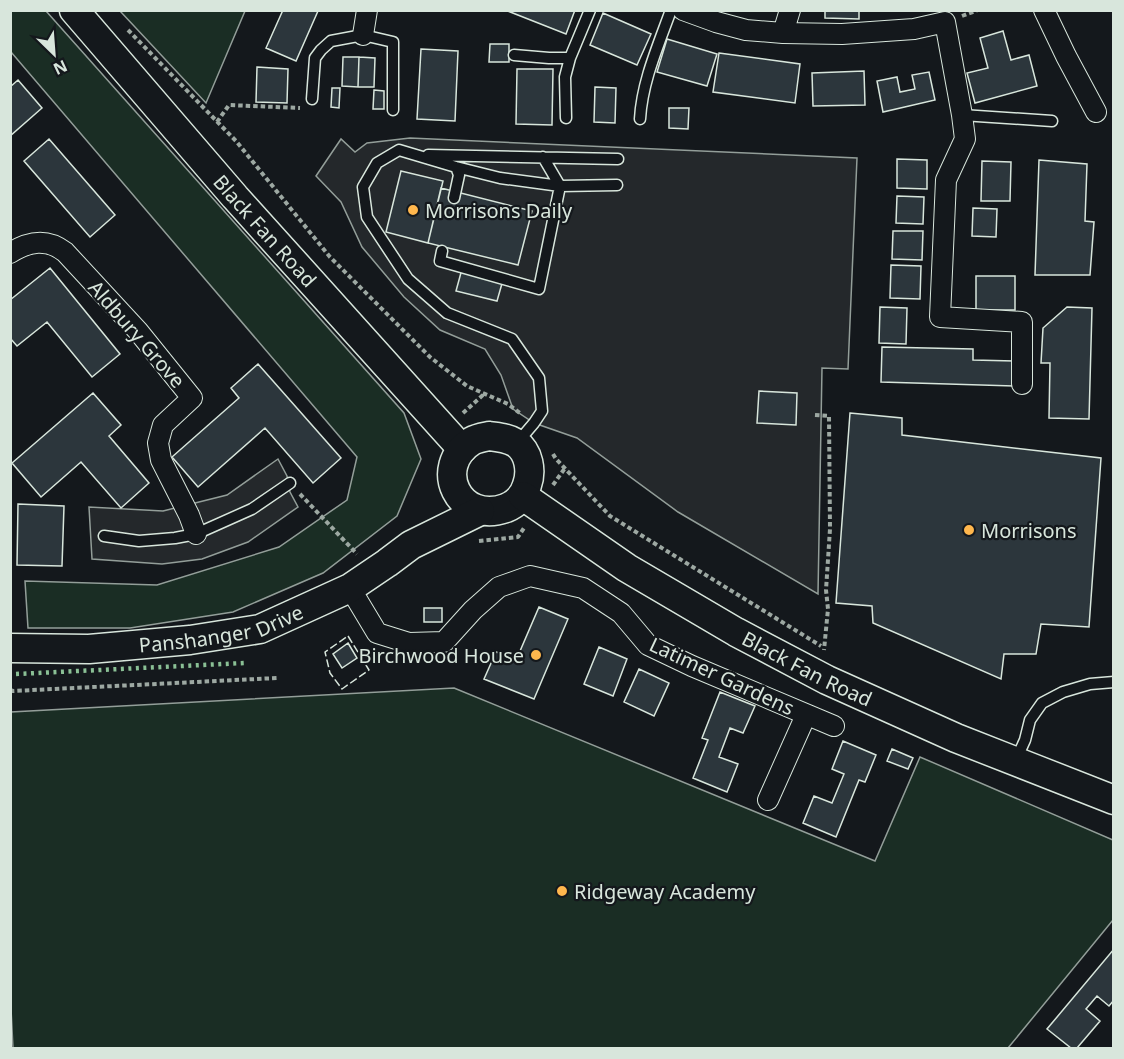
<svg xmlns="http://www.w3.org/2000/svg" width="1124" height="1059" font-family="'Noto Sans',sans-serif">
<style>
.green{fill:#1a2d24;stroke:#939e99;stroke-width:1.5}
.parking{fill:#24282b;stroke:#939e99;stroke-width:1.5}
.building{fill:#2c363c;stroke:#d8e6dc;stroke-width:1.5}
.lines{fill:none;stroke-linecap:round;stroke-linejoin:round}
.lane-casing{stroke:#d8e6dc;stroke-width:13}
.street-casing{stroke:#d8e6dc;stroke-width:22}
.secondary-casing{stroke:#d8e6dc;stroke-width:31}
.path{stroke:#9da8a2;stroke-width:4;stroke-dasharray:4.5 3;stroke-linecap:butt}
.lane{stroke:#14181c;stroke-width:10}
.street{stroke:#14181c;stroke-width:20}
.secondary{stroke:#14181c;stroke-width:28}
.hedge{stroke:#8ac095;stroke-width:4.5;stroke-dasharray:3 4.5;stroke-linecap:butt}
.fence{stroke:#d8e6dc;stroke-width:1.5;stroke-dasharray:8 3;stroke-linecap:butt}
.poi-dot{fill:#ffb74d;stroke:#14181c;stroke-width:2}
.labels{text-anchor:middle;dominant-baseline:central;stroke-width:4.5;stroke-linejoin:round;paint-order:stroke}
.poi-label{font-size:20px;fill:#d8e6dc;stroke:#14181c;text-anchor:start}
.street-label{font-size:20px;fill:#d8e6dc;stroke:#14181c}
</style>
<rect width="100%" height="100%" fill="#14181c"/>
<path class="green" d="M10 11H46L404 413 421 459 397 516 323 573 233 612 130 628H28L25 581 157 585 279 547 347 500 357 457 11 52Z
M120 11H245L206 103Z
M454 688 875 861 920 757 1113 840V920L1008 1048H13L10 989 11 712Z"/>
<path class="parking" d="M410 138 857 158 848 369 822 368 818 594 678 512 577 438 534 423 513 409 501 375 485 349 440 330 404 297 362 247 341 202 316 176 341 139 355 152 367 143Z
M278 459 287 476 290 492 298 507 248 542 202 559 162 564 92 559 89 507 163 511 227 495Z"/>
<path class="building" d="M283 10 318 11 296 61 266 48Z
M505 10H575L566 34Z
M825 10H859V19L825 18Z
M603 13 651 34 637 65 590 45Z
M1003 31 1011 60 1029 55 1037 86 975 103 967 73 988 68 980 38Z
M667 39 717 54 707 86 657 72Z
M490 44H509V62H489Z
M421 49 458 51 455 121 417 119Z
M719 53 800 64 795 103 713 92Z
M343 57H359L358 87 342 86Z
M359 57 375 58 374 87H358Z
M257 67 288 69 287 103 256 102Z
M517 69H553L552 125 516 124Z
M864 71 865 105 813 106 812 73Z
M929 72 935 100 883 112 877 81 897 77 900 92 915 89 912 75Z
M18 80 42 108 10 136V87Z
M595 87 616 88 615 123 594 122Z
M332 88H340L339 108 331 107Z
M374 90 384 91V109H373Z
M669 108H689L688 129 669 128Z
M49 139 115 215 90 237 24 161Z
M897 159 927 160V189L897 188Z
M1039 160 1087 164 1085 221 1094 222 1090 275H1035Z
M982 161 1011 162 1010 201H981Z
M401 171 443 181 428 243 386 232Z
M441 188 532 211 518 265 428 243Z
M897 196 924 197 923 224 896 223Z
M973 208 997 209 996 237 972 236Z
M893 231H923L922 260 892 259Z
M891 265 921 266 920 299 890 298Z
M50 268 120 354 92 377 47 322 17 346 10 338V300Z
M462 269 503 280 497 301 456 291Z
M976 276H1015V310H976Z
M880 307 907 308 906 344 879 343Z
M1067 307 1092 308 1089 419 1049 418 1050 363H1041L1043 328Z
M882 347 973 349V360L1014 361V386L881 382Z
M258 364 341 458 313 483 265 428 198 487 172 457 239 398 231 388Z
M759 391 797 393 796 425 757 423Z
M93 393 121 425 109 436 149 483 121 508 81 462 41 497 12 463Z
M850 413 902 418V435L1101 458 1089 627 1041 624 1036 654H1004L1001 679 873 623 872 606 836 603Z
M18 504 64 506 62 566 17 565Z
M539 607 568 619 534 699 484 679 496 652 517 658Z
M424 608H442V622H424Z
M348 643 357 658 342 668 333 654Z
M599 647 627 659 613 696 584 684Z
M639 669 669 683 654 716 624 702Z
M720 692 755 706 743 733 730 728 719 757 738 764 727 792 693 778 708 740 702 738Z
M843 741 876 755 865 782 859 780 836 837 803 823 814 796 832 803 844 774 832 769Z
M892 749 913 758 908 769 887 761Z
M1114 949V1000L1109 1006 1097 996 1086 1009 1100 1021 1077 1048H1071L1047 1029Z"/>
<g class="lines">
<defs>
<path id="lane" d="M514 55 549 58H570
M312 99 315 58 321 50 331 41 363 35 393 42V110
M962 115 1052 121
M566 118 565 77 570 58 590 10
M640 119C642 82 658 46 671 10
M428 155 618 159
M454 198 459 175 456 167
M442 251 440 261 539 289 560 186 543 157
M517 443 534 423 542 411 539 378 512 339 447 313 408 279 367 217 363 187 377 163 399 150 456 167 500 178 560 186 617 185
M104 536 139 541 175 538 196 534 252 509 290 483
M1015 762 1025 740 1030 720 1042 703 1063 692 1090 684 1114 682"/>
<path id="street" d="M683 10 716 22 746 30 783 33 842 34 914 29 945 22 962 115 965 139 946 180 940 317 1022 322V384
M1044 10 1066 56 1096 112
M783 33 790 10
M363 35 367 10
M10 253C29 241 47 238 65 252L138 331 192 398 163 425 158 443 161 460 189 515 196 534
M350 588 377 633 409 643 444 642 473 610 499 587 530 576 583 588 621 613 648 645 692 666 834 726
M768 800 806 715"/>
<g id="secondary">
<path id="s1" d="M74 10 235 197 462 449"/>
<path d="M489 436C498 437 508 438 516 443 529 452 532 471 527 485 524 496 516 504 506 508 459 525 431 467 472 441 477 438 484 437 489 436Z"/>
<path id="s2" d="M523 496 627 568 736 632 827 680 956 738 1114 800"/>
<path id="s3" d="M10 648 89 649 190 640 260 629 350 588 387 563 411 545 480 511"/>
</g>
</defs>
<use href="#lane" class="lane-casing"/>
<use href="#street" class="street-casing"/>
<use href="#secondary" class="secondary-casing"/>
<path class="path" d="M962 16 978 10
M128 30 236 141 330 257 430 357 467 386 508 404 521 414
M217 122 229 105 300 108
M463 413 484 394
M815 415 829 416 830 529 826 590 828 609 824 650
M553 454 556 459 610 516 821 646
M553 485 565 468
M300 494 357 554
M479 541 518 537 524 528
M10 690 13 691 277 678"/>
<use href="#lane" class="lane"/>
<use href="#street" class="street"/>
<use href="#secondary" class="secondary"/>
<path class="hedge" d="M16 674 244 663"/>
<path class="fence" d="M348 636 369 670 342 689 330 673 325 652Z"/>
</g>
<g class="poi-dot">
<circle cx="413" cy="210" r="6"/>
<circle cx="969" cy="530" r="6"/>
<circle cx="536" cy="655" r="6"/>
<circle cx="562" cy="891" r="6"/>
</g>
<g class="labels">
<g class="poi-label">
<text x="425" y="210">Morrisons Daily</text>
<text x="981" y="530">Morrisons</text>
<text x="524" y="655" text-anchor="end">Birchwood House</text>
<text x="574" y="891">Ridgeway Academy</text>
</g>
<g class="street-label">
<text stroke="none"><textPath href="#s1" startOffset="292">Black Fan Road</textPath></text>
<text transform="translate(137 334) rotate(49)">Aldbury Grove</text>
<text stroke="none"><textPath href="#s3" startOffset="213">Panshanger Drive</textPath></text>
<text stroke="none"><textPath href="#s2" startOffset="333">Black Fan Road</textPath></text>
<text transform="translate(722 676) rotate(25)">Latimer Gardens</text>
</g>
</g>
<rect width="1124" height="1059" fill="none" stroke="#d8e6dc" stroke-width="24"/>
<g transform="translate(54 54) rotate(155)" stroke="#14181c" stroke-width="4.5" paint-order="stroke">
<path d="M0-4.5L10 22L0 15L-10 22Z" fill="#d8e6dc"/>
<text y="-9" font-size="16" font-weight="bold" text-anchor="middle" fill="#d8e6dc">N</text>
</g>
</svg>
